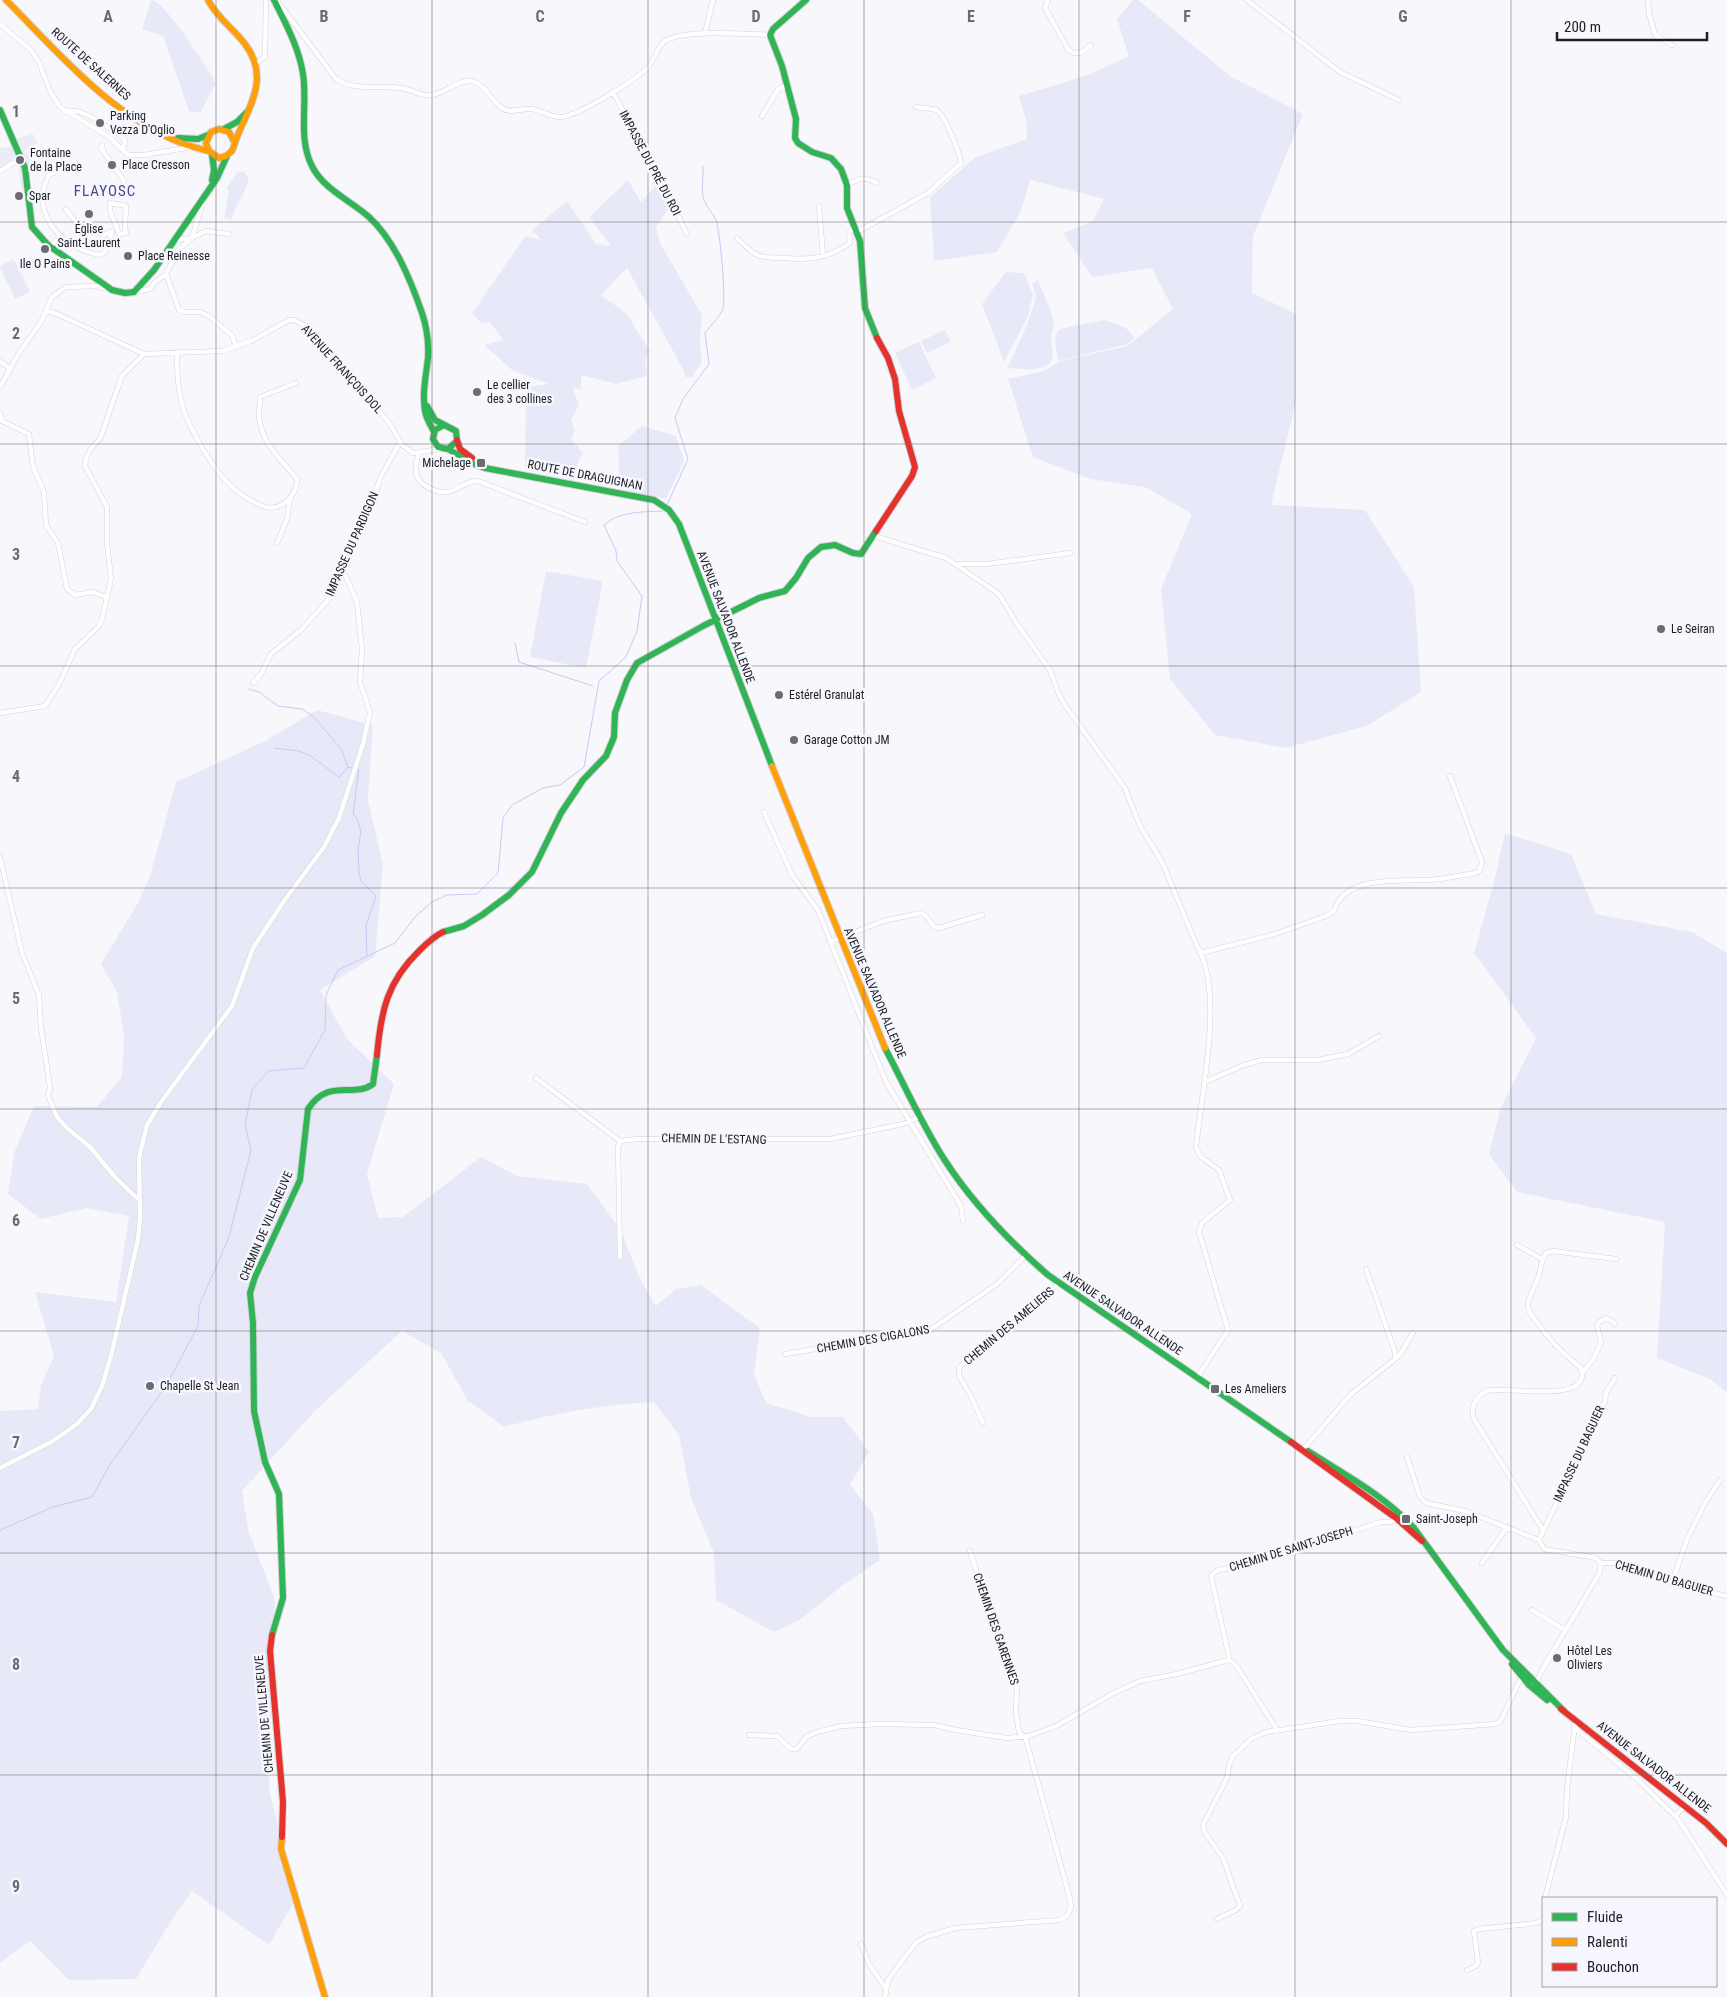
<svg xmlns="http://www.w3.org/2000/svg" width="1727" height="1997" font-family="'Roboto Condensed',sans-serif">
<style>
.built{fill:#ebecf7}
.green{fill:#e8e9f8}
.lines{fill:none;stroke-linecap:round;stroke-linejoin:round}
.stream{stroke:#c6caf4;stroke-width:1}
.street-casing{stroke:#d4d4d8;stroke-width:5.5}
.fast-casing{stroke:#d4d4d8;stroke-width:8}
.slow-casing{stroke:#d4d4d8;stroke-width:8}
.jam-casing{stroke:#d4d4d8;stroke-width:8}
.street{stroke:#fefeff;stroke-width:4.5}
.fast{stroke:#30b455;stroke-width:6}
.slow{stroke:#ff9f0a;stroke-width:6}
.jam{stroke:#e5322d;stroke-width:6}
.grid{fill:none;stroke:#6c6c70;stroke-width:1;stroke-opacity:0.55}
.poi-dot{fill:#6c6c70;stroke:#f6f7fe;stroke-width:2}
.labels{text-anchor:middle;dominant-baseline:central;stroke-width:5;stroke-linejoin:round;paint-order:stroke}
.street-label{font-size:12px;fill:#212125;stroke:#f6f7fe}
.poi-label{font-size:12px;fill:#212125;stroke:#f6f7fe;text-anchor:start}
.quarter-label{font-size:15px;letter-spacing:1px;fill:#474a87;stroke:#f6f7fe}
.grid-label{font-size:16px;text-anchor:middle;font-weight:bold;fill:#6c6c70;stroke:#f6f7fe;stroke-width:5;stroke-linejoin:round;paint-order:stroke}
</style>
<rect width="100%" height="100%" fill="#f8f8fc"/>
<path class="built" d="M33 134 37 143 25 151 31 158 29 163 31 194 25 199 24 190H21L18 160 0 170V148L14 146 15 139Z"/>
<path class="green" d="M151 0C165 0 207 68 216 83L200 113 189 111 163 36 142 29Z
M1133 0H1138L1230 76 1303 114 1253 236 1252 293 1296 314V401L1271 505 1365 510 1414 587 1421 692 1367 726 1285 748 1215 735 1170 679 1161 589 1192 514 1145 487 1090 479 1033 457 1008 379 1044 371 1060 361 1127 346 1173 309 1152 268 1092 277 1063 233 1093 221 1104 199 1030 180 1021 211 997 252 934 261 930 197 976 157 1027 139 1026 120 1019 96 1088 75 1129 56 1117 19Z
M237 172H244L249 178C246 192 236 205 231 220L224 218 229 192 227 189Z
M628 180 641 202 658 183 669 207 656 227 660 243 702 315 700 342 702 362 692 377H685L683 369 627 268 601 295 626 313 650 351 645 359 647 376 616 384 581 375V389L573 388 579 405 571 420 575 431 571 439 583 453 570 479 525 470 526 387 549 384 512 370 484 345 503 340 490 322 482 323 472 314 525 236 541 240 532 230 567 201 596 244 611 246 589 217Z
M14 259 30 292 15 299 0 267V266Z
M1006 272 1024 273 1033 295 1028 316 1004 362 982 304Z
M1038 280 1052 314 1054 325 1051 336 1053 359C1043 373 1023 369 1007 368L1027 325 1035 301 1036 295 1032 283Z
M1105 320 1126 328 1135 338 1127 344 1058 361C1057 351 1051 336 1060 329Z
M945 330 951 342 927 353 921 341Z
M919 342 936 378 912 390 895 353Z
M642 426 676 436 684 461 666 499 620 489 618 446Z
M546 571 603 581 586 668 530 657Z
M317 710 373 725 368 800 383 865 375 956 320 990 347 1039 394 1084 367 1174 378 1218 403 1217 481 1157 517 1176 587 1184 621 1231 640 1279 656 1306 676 1289 701 1285 760 1328 754 1374 766 1403 811 1417H843L869 1452 850 1485 873 1514 880 1560 842 1586 800 1620 774 1632 716 1600 714 1553 691 1498 679 1435 654 1402C602 1405 554 1413 504 1427L468 1401 441 1353 402 1331 316 1410 242 1491 249 1533 275 1599 269 1789 286 1860 299 1893 269 1945 192 1891 169 1924 136 1979 69 1980 30 1941 0 1963V1411L38 1409 41 1385 54 1356 35 1292 116 1302 129 1216 86 1208 41 1219 8 1194 14 1153 34 1106 97 1107 122 1077 124 1035 117 992 101 964 138 903 150 876 176 782 265 741Z
M1505 833 1571 854 1596 914 1692 932 1727 953V1392L1710 1379 1657 1358 1665 1222 1517 1192 1489 1154 1501 1107 1536 1038 1474 953 1494 882Z"/>
<g class="lines">
<path class="stream" d="M667 505 688 459 675 418 683 399 709 364 705 333C710 326 721 316 723 308 726 298 720 230 716 220 712 212 706 207 703 197 701 188 704 176 703 166
M515 643 519 662 593 686
M249 689 259 692 278 706 302 709 313 716 341 749 348 767
M274 748 299 751 309 755 339 777 348 767 359 770 353 813 358 821 361 832 358 850 359 872 361 881 376 896 366 925 367 956
M0 1530 53 1507 92 1497 109 1466 166 1386 198 1326 199 1306 229 1237 251 1150 245 1125 252 1090 268 1071 304 1068 325 1030 326 995 338 970 395 943 415 917 432 902 447 895 477 894 498 873 503 818 512 805 543 788 560 785 584 767 599 681 626 657 637 631 642 596 617 561 616 551 604 525C620 511 643 512 663 511L665 508"/>
<defs>
<path id="street" d="M1048 0 1045 8 1069 51C1079 56 1083 52 1091 45
M1247 0 1340 72 1399 100
M1648 0 1649 13 1655 35 1672 45
M276 2H278L336 79C358 93 384 83 406 89 414 91 423 97 432 95 445 93 457 80 471 81 484 83 492 101 502 108 510 114 522 108 532 109 541 110 552 118 561 117 580 115 632 82 646 69 655 62 656 47 665 41 683 29 748 34 770 35
M0 24 31 50 39 62 50 91 60 107 109 137 128 155H144L192 147
M705 33 713 0
M255 64 265 57 266 0
M613 92 670 199 687 234
M64 112C80 105 109 128 123 137L125 142 123 149
M762 116 778 89 787 86
M102 145 101 148 124 181
M0 171 13 163 22 161
M55 172 49 175C28 213 63 251 102 255L106 250 112 231 104 235C83 229 78 227 66 209
M847 185C860 178 864 176 877 183
M203 201 192 238 179 249 166 274 179 310 185 312H200L209 316 232 335 236 347
M110 203 126 206 125 227 126 233 119 234 110 210Z
M819 206 823 256
M857 232 928 193 961 163C959 152 945 114 936 110 930 108 922 108 916 107
M737 238C742 243 749 250 755 254 763 258 774 258 782 258 809 260 828 259 850 243L849 232 855 227
M175 240 192 238 206 231 229 234
M51 247 59 237
M134 292 150 289 154 283 166 274
M46 311 57 314 144 354 222 351 251 341 289 320H294L307 327 390 424 402 445 413 453 440 449
M177 352C177 376 178 401 189 423 204 454 225 490 258 504 266 508 274 510 283 504 292 498 297 490 297 479 280 458 263 446 259 417 259 410 260 403 260 397L296 383
M0 361 10 369
M0 387 19 353 41 322 52 297 66 287 97 286 104 288 106 285
M0 413 2 421 29 434 33 467 44 492 46 525 58 543 67 589 75 595 92 592 106 597
M419 453C417 459 415 467 416 473 418 485 437 494 448 492 459 489 466 481 478 481L585 522
M874 536 946 558 999 594 1017 624 1050 670 1060 697 1067 708 1125 788 1140 826 1162 862 1197 946C1225 992 1201 1094 1196 1147L1200 1156 1219 1170 1230 1200 1202 1223 1199 1232 1228 1330 1198 1376
M277 543 287 519 290 498
M957 564H987L1070 553
M253 683 261 674 271 654 301 630 329 599 346 563 354 537 365 511 375 495 380 478 400 442
M0 713 45 706 59 684 75 649 99 626 102 619 111 579 107 543V507L85 466 86 458 92 447 100 439 122 376 144 354
M764 812 792 875 818 910 886 1082 961 1206 963 1221
M0 857 22 953 39 995 41 1027 50 1088 48 1095 57 1117 68 1129 90 1147 115 1177 139 1200
M830 942 883 921 921 913 926 916 934 927 939 928 982 915
M1201 953 1275 934 1326 916 1334 911C1344 875 1400 881 1430 880 1445 879 1461 875 1476 873L1480 870 1482 862 1450 776
M536 1078 620 1141
M1205 1082 1244 1065 1262 1060H1318L1348 1054 1379 1036
M1517 1245 1542 1259
M620 1257 618 1147 620 1141 637 1139H830L903 1124 921 1116
M1366 1269 1395 1352V1359
M785 1354 930 1330 997 1284 1026 1255
M1582 1373 1594 1358 1601 1342 1597 1326 1599 1322 1606 1318 1612 1321 1615 1324
M983 1423 971 1396 959 1376V1368L965 1361 1004 1332 1059 1283
M1302 1451 1351 1394 1399 1356 1413 1333
M1407 1457 1420 1497 1426 1503 1465 1511 1539 1540
M0 1468 53 1441 77 1424 91 1409 102 1386 111 1356 138 1240 140 1217 139 1158 147 1125 161 1102 232 1006 253 948 284 901 324 847 339 818 363 744 370 712 360 682 362 649 357 602 343 570
M1543 1530 1474 1419C1472 1414 1472 1410 1474 1404 1477 1398 1481 1393 1487 1391 1503 1385 1593 1406 1581 1368 1562 1353 1549 1340 1536 1321 1533 1317 1529 1312 1528 1307 1527 1298 1535 1287 1538 1278 1541 1269 1541 1261 1546 1253L1553 1251 1616 1259
M970 1551 987 1603 1017 1687 1016 1712 1019 1732 1023 1736
M1482 1563 1507 1527
M1601 1563 1596 1558 1544 1549 1539 1540 1605 1401 1606 1393 1615 1378
M1601 1563H1617L1675 1584 1727 1596
M1672 1583 1687 1539 1705 1503 1720 1480
M1532 1610 1565 1630
M1228 1660 1233 1662 1238 1668 1277 1730
M1536 1684 1541 1672 1600 1572 1601 1563
M1574 1727 1639 1781 1679 1820 1727 1895
M749 1735 777 1736 791 1749H797L806 1737 817 1732 841 1726 880 1724 934 1725 956 1730 1007 1738 1029 1736 1056 1726 1112 1694 1140 1681 1177 1674 1228 1660 1229 1657 1211 1576 1216 1571 1274 1556 1381 1522H1391L1397 1518
M1675 1816 1685 1806
M1545 1898 1566 1817 1567 1789 1575 1725
M1217 1919 1236 1910 1240 1906 1223 1858 1205 1833 1203 1825 1227 1778 1229 1765 1233 1756 1251 1739 1266 1732 1340 1721H1357L1411 1730 1496 1724 1500 1722 1520 1680 1524 1678
M861 1944 869 1964 886 1989
M1467 1970 1476 1966 1478 1962 1474 1931 1479 1929 1537 1923 1543 1919
M885 1997 888 1980 907 1954 917 1942 926 1937 955 1928 1060 1920 1068 1915 1071 1906 1069 1895 1025 1736"/>
<path id="fast" d="M274 0C286 24 299 48 303 74 308 105 297 139 313 168 325 190 351 201 369 217 395 241 411 281 422 313 427 328 429 343 428 358 426 376 422 393 425 411 426 419 431 425 434 432
M806 0 773 29 770 35 782 66 796 119 795 138 798 143 812 152 831 158 841 169 847 185V208L860 241 865 308 877 338
M0 110 25 168 32 227 48 245 112 290 125 293 134 292 154 270 217 178 227 156
M224 129 237 122 247 112
M178 138 198 139 208 135
M212 155 214 170 212 180
M427 406 435 420 456 431 457 441 448 449 438 447 433 439 435 430 444 425
M448 449 472 463 485 468 654 500 669 510 679 524 772 766
M443 932 464 926 482 915 509 895 532 872 561 813 583 780 606 756 614 737 615 713 627 680 637 663 703 626 759 598 785 591 796 578 808 558 821 547 835 545 853 553 861 554 876 531
M885 1048C904 1084 922 1125 944 1159 971 1201 1010 1242 1048 1275L1291 1442
M1308 1451C1345 1475 1384 1495 1414 1528L1503 1650 1564 1711
M272 1635 283 1598 279 1494 265 1462 254 1411 253 1323 250 1293 255 1277 300 1180 308 1109C329 1077 353 1099 373 1084L377 1055
M1512 1664 1529 1685 1547 1700"/>
<path id="slow" d="M6 0C57 51 110 115 179 142 188 146 198 148 208 151
M208 0C217 18 233 28 245 44 270 77 250 105 237 137 235 142 234 147 232 151L226 156 219 158 209 151 206 143 211 132 219 129 229 132 235 143
M772 766 885 1048
M282 1837 281 1849 325 1997"/>
<path id="jam" d="M457 440 460 449 472 458
M876 531 912 476 915 467 899 411 895 379 888 358 877 338
M377 1055C381 1011 387 982 419 951 426 944 434 936 443 932
M1291 1442 1396 1518 1422 1541
M272 1635 270 1651 283 1802 282 1837
M1561 1709 1706 1823 1727 1844"/>
</defs>
<use href="#street" class="street-casing"/>
<use href="#fast" class="fast-casing"/>
<use href="#slow" class="slow-casing"/>
<use href="#jam" class="jam-casing"/>
<use href="#street" class="street"/>
<use href="#fast" class="fast"/>
<use href="#slow" class="slow"/>
<use href="#jam" class="jam"/>
</g>
<path class="grid" d="M216 0V1997M432 0V1997M648 0V1997M864 0V1997M1079 0V1997M1295 0V1997M1511 0V1997M0 222H1727M0 444H1727M0 666H1727M0 888H1727M0 1109H1727M0 1331H1727M0 1553H1727M0 1775H1727"/>
<g class="poi-dot">
<circle cx="100" cy="123" r="5"/>
<circle cx="20" cy="160" r="5"/>
<circle cx="112" cy="165" r="5"/>
<circle cx="19" cy="196" r="5"/>
<circle cx="89" cy="214" r="5"/>
<circle cx="45" cy="249" r="5"/>
<circle cx="128" cy="256" r="5"/>
<circle cx="477" cy="392" r="5"/>
<rect x="476" y="458" width="10" height="10" rx="2.5"/>
<circle cx="1661" cy="629" r="5"/>
<circle cx="779" cy="695" r="5"/>
<circle cx="794" cy="740" r="5"/>
<circle cx="150" cy="1386" r="5"/>
<rect x="1210" y="1384" width="10" height="10" rx="2.5"/>
<rect x="1401" y="1514" width="10" height="10" rx="2.5"/>
<circle cx="1557" cy="1658" r="5"/>
</g>
<g class="labels">
<g class="street-label">
<text transform="translate(91 64) rotate(42)">ROUTE DE SALERNES</text>
<text transform="translate(650 163) rotate(62)">IMPASSE DU PRÉ DU ROI</text>
<text transform="translate(342 369) rotate(48)">AVENUE FRANÇOIS DOL</text>
<text transform="translate(585 475) rotate(11)">ROUTE DE DRAGUIGNAN</text>
<text transform="translate(352 544) rotate(-66)">IMPASSE DU PARDIGON</text>
<text transform="translate(726 617) rotate(69)">AVENUE SALVADOR ALLENDE</text>
<text transform="translate(875 993) rotate(67)">AVENUE SALVADOR ALLENDE</text>
<text transform="translate(714 1139) rotate(1)">CHEMIN DE L'ESTANG</text>
<text transform="translate(266 1226) rotate(-67)">CHEMIN DE VILLENEUVE</text>
<text transform="translate(1123 1313) rotate(34)">AVENUE SALVADOR ALLENDE</text>
<text transform="translate(1009 1326) rotate(-40)">CHEMIN DES AMELIERS</text>
<text transform="translate(873 1339) rotate(-10)">CHEMIN DES CIGALONS</text>
<text transform="translate(1579 1454) rotate(-65)">IMPASSE DU BAGUIER</text>
<text transform="translate(1291 1549) rotate(-17)">CHEMIN DE SAINT-JOSEPH</text>
<text transform="translate(1664 1578) rotate(16)">CHEMIN DU BAGUIER</text>
<text transform="translate(996 1629) rotate(71)">CHEMIN DES GARENNES</text>
<text transform="translate(264 1714) rotate(-95)">CHEMIN DE VILLENEUVE</text>
<text transform="translate(1654 1767) rotate(38)">AVENUE SALVADOR ALLENDE</text>
</g>
<g class="poi-label">
<text x="110" y="116">Parking<tspan x="110" dy="14">Vezza D'Oglio</tspan></text>
<text x="30" y="153">Fontaine<tspan x="30" dy="14">de la Place</tspan></text>
<text x="122" y="165">Place Cresson</text>
<text x="29" y="196">Spar</text>
<text x="89" y="229" text-anchor="middle">Église<tspan x="89" dy="14">Saint-Laurent</tspan></text>
<text x="138" y="256">Place Reinesse</text>
<text x="45" y="264" text-anchor="middle">Ile O Pains</text>
<text x="487" y="385">Le cellier<tspan x="487" dy="14">des 3 collines</tspan></text>
<text x="471" y="463" text-anchor="end">Michelage</text>
<text x="1671" y="629">Le Seiran</text>
<text x="789" y="695">Estérel Granulat</text>
<text x="804" y="740">Garage Cotton JM</text>
<text x="160" y="1386">Chapelle St Jean</text>
<text x="1225" y="1389">Les Ameliers</text>
<text x="1416" y="1519">Saint-Joseph</text>
<text x="1567" y="1651">Hôtel Les<tspan x="1567" dy="14">Oliviers</tspan></text>
</g>
<g class="quarter-label">
<text x="105" y="191">FLAYOSC</text>
</g>
</g>
<g class="grid-label">
<text x="108" y="22">A</text>
<text x="324" y="22">B</text>
<text x="540" y="22">C</text>
<text x="756" y="22">D</text>
<text x="971" y="22">E</text>
<text x="1187" y="22">F</text>
<text x="1403" y="22">G</text>
<text x="16" y="117">1</text>
<text x="16" y="339">2</text>
<text x="16" y="560">3</text>
<text x="16" y="782">4</text>
<text x="16" y="1004">5</text>
<text x="16" y="1226">6</text>
<text x="16" y="1448">7</text>
<text x="16" y="1670">8</text>
<text x="16" y="1892">9</text>
</g>
<rect x="1542" y="1897" width="175" height="90" fill="#f6f7fe" stroke="#a1a1a7"/>
<rect x="1552" y="1913" width="25" height="8" fill="#30b455" stroke="#a1a1a7"/>
<text x="1587" y="1922" font-size="15" fill="#212125">Fluide</text>
<rect x="1552" y="1938" width="25" height="8" fill="#ff9f0a" stroke="#a1a1a7"/>
<text x="1587" y="1947" font-size="15" fill="#212125">Ralenti</text>
<rect x="1552" y="1963" width="25" height="8" fill="#e5322d" stroke="#a1a1a7"/>
<text x="1587" y="1972" font-size="15" fill="#212125">Bouchon</text>
<path d="M1557 32v8h150v-8" fill="none" stroke="#212125" stroke-width="2.5"/>
<text x="1564" y="32" font-size="15" fill="#212125" stroke="#f6f7fe" stroke-width="4" paint-order="stroke">200 m</text>
</svg>
